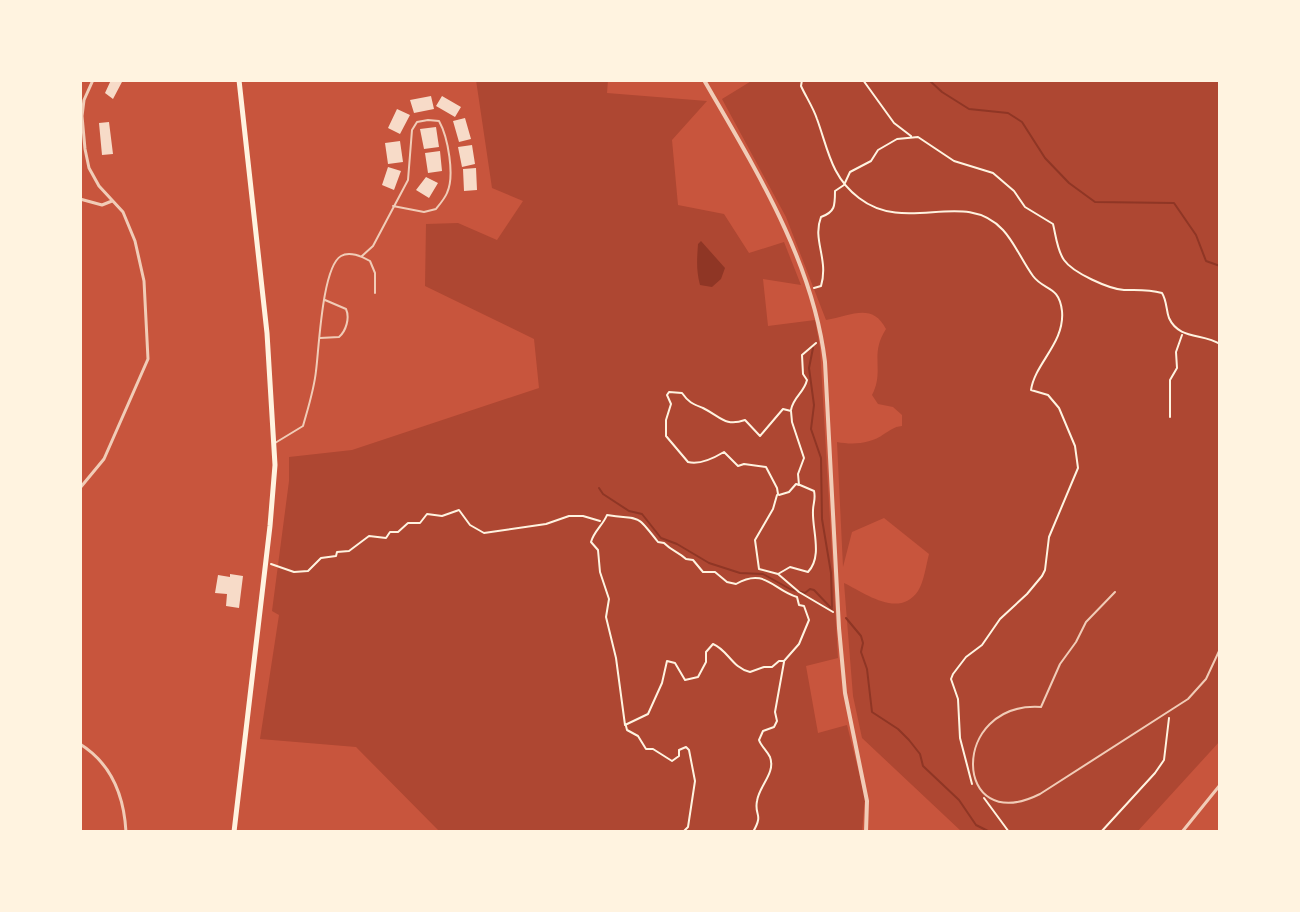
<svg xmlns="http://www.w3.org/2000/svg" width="1300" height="912" font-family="Bitter,serif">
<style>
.green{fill:#ae4732}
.water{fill:#8f3625}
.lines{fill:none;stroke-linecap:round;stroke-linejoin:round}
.stream{stroke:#8f3625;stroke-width:2}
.building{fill:#f7dbc8}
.path{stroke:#fff3e0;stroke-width:2}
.service{stroke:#f1ccb7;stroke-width:2}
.minor{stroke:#f1ccb7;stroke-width:3}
.tertiary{stroke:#f1ccb7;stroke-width:4}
.secondary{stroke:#fff3e0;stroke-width:5}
</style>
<rect width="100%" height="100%" fill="#c8553d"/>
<path class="green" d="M476 80H608L607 93 707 101 672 140 678 205 724 214 749 253 784 242 801 285 763 279 768 326 815 320 820 348 838 658 806 666 818 733 847 725 865 797 862 832H440L356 747 260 739 279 615 272 611 289 481V457L352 450 539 388 534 339 425 286 426 224 458 223 497 240 523 201 492 188Z
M753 80H1220V741L1137 832H962L862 738 853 696 844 583C865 593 899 619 918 591 924 582 926 565 929 554L884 518 852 532 843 567 837 442C853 445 870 444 884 434 891 430 893 427 902 426V415L893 407 878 404 872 395C885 370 869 355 886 329 872 302 851 316 826 320L786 217 722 99Z"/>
<path class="water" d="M701 241 725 268 721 279 712 287 700 285C696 270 697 259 698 244Z"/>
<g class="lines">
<path class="stream" d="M929 80 942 92 969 109 1008 113 1022 122 1045 158 1069 183 1095 202 1174 203 1196 235 1206 261 1220 266
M813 348 809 368 814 405 811 429 821 458 822 519 831 573 832 607
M599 488 603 494 629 511 642 514 661 538 677 544 709 563 740 573 763 574 790 589 805 593 810 589 814 590 832 609
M846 618 861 636 863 643 861 652 867 669 872 712 898 729 909 740 920 754 923 766 959 800 976 825 990 832"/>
</g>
<path class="building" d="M111 80H123L113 99 105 93Z
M431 96 434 109 414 113 410 100Z
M442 96 461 107 455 117 436 106Z
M397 109 410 115 400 134 388 128Z
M465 118 471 139 459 142 453 121Z
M109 122 113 154 102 155 99 123Z
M436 127 439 147 424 149 420 129Z
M400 141 403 162 388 164 385 143Z
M472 145 475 164 462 167 458 147Z
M440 151 442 171 428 173 425 153Z
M388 167 401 171 394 190 382 185Z
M476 168 477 190 464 191 463 169Z
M426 177 438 183 429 198 416 190Z
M230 574 243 576 239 608 226 606 227 594 215 593 218 575 230 577Z"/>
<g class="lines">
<path class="path" d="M802 80 801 86C806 97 813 107 817 119 828 149 831 177 859 198 907 235 964 188 1003 230 1015 243 1022 261 1033 276 1044 291 1059 285 1062 311 1065 343 1035 363 1031 390L1048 395 1059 408 1075 446 1078 468 1049 537 1045 570 1042 576 1027 594 1000 619 982 645 966 657 953 674 951 679 958 699 960 738 972 784
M863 80 894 123 911 136
M814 288 821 286C829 259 812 240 821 217 835 212 835 206 835 191L844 185 850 172 871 161 878 150 897 139 918 137 954 161 993 173 1014 191 1025 207 1053 224C1056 236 1057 250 1064 260 1073 273 1109 289 1124 290 1138 290 1148 289 1162 293 1167 301 1166 310 1169 318 1179 340 1203 333 1220 344
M791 410C793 397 804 393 807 380L803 374 802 355 816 343
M1170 417V380L1177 368 1176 352 1182 335
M778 494 777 488 766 467 744 464 738 466 724 452C714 458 699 465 688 462L666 436V420L671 404 667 395 669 392 682 393C689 403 693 404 703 408 721 417 725 427 745 420L760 436 783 409 791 411 792 422 804 458 798 474 799 485
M777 495 773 509 755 540 759 569 778 574 790 567 808 572C823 556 812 530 813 511 813 503 816 499 814 491L800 485
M779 495 789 492 796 484 799 485
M607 515C641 521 634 511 658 542L664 543C672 551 678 552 686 559L693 560 703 572H715L727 582 736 584C765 567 773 590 797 597L799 605 804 606 809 620 799 644 784 661H779L772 667H764L750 672C732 668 728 650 713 644L706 652V662L698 677 685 680 675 663 667 661 662 683 648 714 625 725 616 658 606 617 609 599 600 572 598 550 591 542C594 531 603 525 607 515Z
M271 564 294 572 308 571 321 558 336 556 337 552 349 551 369 536 386 538 390 532H398L408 523H420L427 514 442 516 459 510 470 525 484 533 546 524 569 516H583L600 521
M778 574 799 592 833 612
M626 726 627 730 638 736 646 749H653L672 761 679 756V750L686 747 689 750 695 781 688 827 683 832
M984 798 1009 832
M753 832C764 813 754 816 757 801 759 786 776 773 770 757 767 751 761 746 759 740L763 731 774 727 777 721 775 712 784 662
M1101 832 1155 773 1164 760 1169 718"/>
<path class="service" d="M362 256 373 246 408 180 412 130 417 122 428 120 439 121C448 137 455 176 447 193 445 198 440 204 436 209L424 212 393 206
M320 338 339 337C346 331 350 318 346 309L325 300
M275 443 303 426C308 408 314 390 316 371 319 349 322 267 341 256 349 251 362 256 370 261L375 273V293
M1115 592 1086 622 1076 642 1060 664 1041 707C949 701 952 838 1040 794L1188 699 1206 679 1220 649"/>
<path class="minor" d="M80 199 102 205 112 201
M80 488 104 459 148 359 144 281 135 241 123 212 99 186 89 168 85 149 82 116 84 100 93 80
M80 744C112 764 124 795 126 832
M1182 832 1220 785"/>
<path class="tertiary" d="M704 80C754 167 813 260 825 362L839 628 845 693 867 801 866 832"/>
<path class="secondary" d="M234 832 270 526 275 465 267 333 239 80"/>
</g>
<rect width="1300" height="912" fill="none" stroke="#fff3e0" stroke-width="164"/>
</svg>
